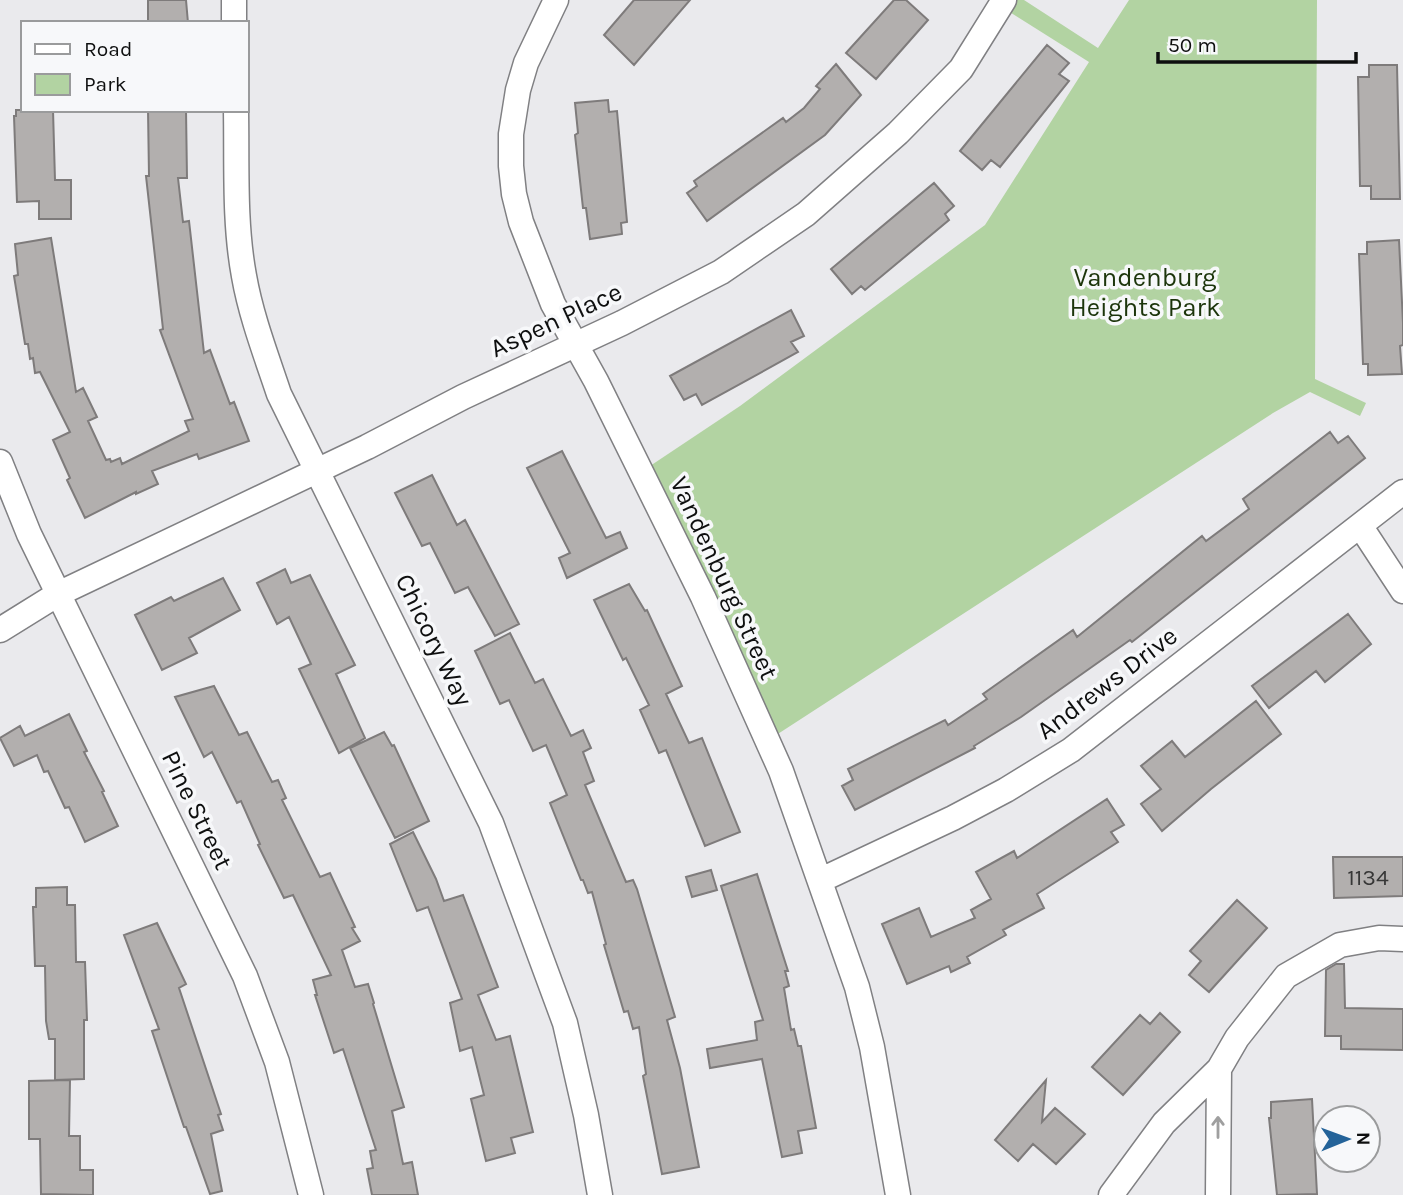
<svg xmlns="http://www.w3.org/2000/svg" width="1403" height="1195" font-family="Karla,sans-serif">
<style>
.green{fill:#b2d3a2}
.building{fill:#b2afae;stroke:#7e7b7b;stroke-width:2}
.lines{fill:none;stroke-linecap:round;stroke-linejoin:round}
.minor-casing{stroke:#808083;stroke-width:27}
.minor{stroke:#fff;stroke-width:24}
.oneway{stroke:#9f9f9f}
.labels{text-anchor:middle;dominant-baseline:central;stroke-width:7;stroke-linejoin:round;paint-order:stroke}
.number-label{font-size:23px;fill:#373737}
.park-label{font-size:26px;fill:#1c350b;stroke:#f7f8fa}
.street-label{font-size:26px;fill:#0e0f0f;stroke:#f7f8fa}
</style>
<rect width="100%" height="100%" fill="#eaeaed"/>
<path class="green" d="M1004 0H1024L1098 48 1129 0H1317L1315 379 1366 403 1360 416 1310 392 1273 413 767 741 641 472 740 406 985 225 1089 62 1000 6Z"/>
<path class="building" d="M148 0H186L188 23H148Z
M634 0H690L634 65 604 35Z
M894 0H906L928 20 876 79 846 53Z
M1047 45 1069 63 1059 74 1069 81 1000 167 991 160 982 170 960 151Z
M836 64 861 95 825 135 707 221 687 193 697 186 694 181 783 118 786 122 804 108 820 89 816 86Z
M1369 65H1397L1400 199H1371V186H1360L1358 77H1369Z
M608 100 609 112 617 111 627 222 621 223 622 234 590 239 586 208H583L575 135 578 133 575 103Z
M16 110H53L55 180H71V219H39V201L17 202 14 116H16Z
M148 110H186L187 178H178L183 222 189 221 204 353 210 350 230 404 234 402 249 441 199 459 197 454 152 471 158 484 136 494V492L85 518 67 480 70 478 53 440 70 432 40 372 35 373 33 358 30 359 28 344H25L14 276 18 275 15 244 51 238 76 392 83 388 97 417 88 421 106 460 110 459 111 462 120 458 122 464 189 431 185 421 193 419 160 330 163 329 146 176H149Z
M934 183 954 206 945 214 949 220 865 290 861 286 852 294 831 269Z
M1399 240 1403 323V345L1400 346 1402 374 1368 375V364H1363L1359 254H1367V242Z
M791 310 804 336 791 342 798 352 702 405 696 394 684 400 670 376Z
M1330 432 1338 443 1348 436 1365 458 1132 642 1130 640 1021 717 974 746 975 748 855 810 842 786 853 780 848 769 945 720 948 725 987 699 983 694 1073 630 1077 637 1202 536 1206 541 1249 509 1243 499Z
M562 451 606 538 620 532 627 548 567 578 559 558 570 553 527 468Z
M432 475 457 525 465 520 519 624 495 636 468 587 455 593 430 543 422 546 395 493Z
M285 569 291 583 310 575 355 665 336 674 365 738 339 753 299 669 311 664 289 617 277 624 257 583Z
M223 578 240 610 189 638 197 653 162 670 135 615 171 597 174 601Z
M629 584 645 611 647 610 682 686 666 694 689 743 702 738 740 832 705 846 666 750 659 753 640 710 649 705 626 658 623 660 594 600Z
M1348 614 1371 644 1325 682 1316 671 1269 708 1252 686Z
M510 633 535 683 543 679 571 736 583 730 591 748 583 752 594 781 585 785 626 882 633 880 637 889 675 1017 667 1020 680 1068 699 1167 662 1174 643 1076 646 1074 639 1027 633 1029 628 1011 624 1012 604 945 606 944 592 892 588 893 583 880H581L550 803 567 795 546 745 533 751 509 700 500 704 475 651Z
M214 686 239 735 247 732 272 782 278 780 286 798 282 800 320 877 330 873 355 927 352 928 360 941 342 950 355 987 368 984 374 1003 373 1004 404 1107 392 1111 403 1164 412 1162 418 1195H372L367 1169 373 1168 370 1151 376 1150 343 1049 334 1053 315 995H317L313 980 331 975 293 895 284 898 258 845 260 844 241 801 237 803 212 752 204 757 175 697Z
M1256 701 1281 734 1211 789 1162 831 1141 804 1161 789 1141 766 1172 741 1185 757Z
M69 714 87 751 84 752 104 791 102 792 118 826 85 842 69 807 65 808 48 771 44 772 37 755 14 766 0 738 20 726 25 736Z
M384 732 392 746 394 745 429 821 395 838 350 748Z
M1107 799 1124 825 1111 832 1118 842 1037 894 1044 908 1003 930 1006 935 967 957 970 963 951 972 949 966 907 984 882 924 919 908 931 937 975 918 971 910 991 899 976 872 1014 851 1017 858Z
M413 832 436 879 444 901 463 895 498 987 478 995 496 1040 510 1036 533 1132 511 1138 515 1153 486 1161 471 1099 484 1095 472 1047 460 1051 450 1003 462 999 428 907 417 911 390 844Z
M1333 857H1403V896L1334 898Z
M711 870 717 890 692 897 686 877Z
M757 874 788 971H785L789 986 784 988 791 1030 794 1029 798 1046H801L816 1128 798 1131 802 1153 782 1157 762 1059 710 1068 707 1049 757 1040 755 1022 763 1020 721 886Z
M67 887V905H75L76 962H85L87 1020H84V1079L55 1080V1039H49L46 1021 45 966H35L33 907H36V888Z
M1237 900 1267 928 1209 992 1189 975 1201 961 1190 951Z
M157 923 186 984 179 988 221 1114 218 1115 223 1130 211 1134 222 1191 210 1194 186 1127H184L152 1031 159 1029 124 935Z
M1336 964H1344L1345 1008 1403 1009V1050L1341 1049V1036H1325L1326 970Z
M1160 1013 1180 1032 1123 1095 1092 1067 1140 1015 1150 1024Z
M70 1080 69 1136H80V1170H93V1195L41 1194 40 1139H29V1081Z
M1046 1080 1042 1122 1055 1108 1085 1134 1056 1164 1033 1144 1018 1161 995 1140Z
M1312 1099 1317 1194 1277 1195 1269 1118H1271V1102Z"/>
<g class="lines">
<defs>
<path id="minor" d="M234 0V23
M556 0 526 63 518 90 511 134V166L514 194 521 222 553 304 596 381 703 597 781 771 857 987 872 1047 898 1195
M236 110C237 165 234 222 244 276 251 316 266 355 279 394L491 823 565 1023 586 1115 600 1195
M0 462 29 534 245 976 277 1062 311 1195
M1361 527 1403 591
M0 630 58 594 367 447 463 397 622 323 721 272 806 214 898 133 961 69 1004 0
M821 880 953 818 1006 790 1071 750 1403 492
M1219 1069 1237 1038 1286 976 1340 945 1379 938 1403 939
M1111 1195 1164 1123 1219 1069 1218 1195"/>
</defs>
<use href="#minor" class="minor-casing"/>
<use href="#minor" class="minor"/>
</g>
<defs><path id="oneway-shaft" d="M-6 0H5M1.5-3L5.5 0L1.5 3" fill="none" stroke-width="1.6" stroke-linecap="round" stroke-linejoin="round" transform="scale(1.75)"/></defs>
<use class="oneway" href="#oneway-shaft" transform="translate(1218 1127) rotate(-90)"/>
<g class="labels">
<g class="number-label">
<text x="1368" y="877">1134</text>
</g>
<g class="park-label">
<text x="1145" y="277">Vandenburg<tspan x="1145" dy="30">Heights Park</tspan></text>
</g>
<g class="street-label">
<text transform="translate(556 320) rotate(-25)">Aspen Place</text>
<text transform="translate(724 578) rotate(65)">Vandenburg Street</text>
<text transform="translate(434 640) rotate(64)">Chicory Way</text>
<text transform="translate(1107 683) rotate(-37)">Andrews Drive</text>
<text transform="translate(197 810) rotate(64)">Pine Street</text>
</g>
</g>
<rect x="21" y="21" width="228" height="91" fill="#f7f8fa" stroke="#9a9b9c" stroke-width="2"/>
<rect x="35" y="44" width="35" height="10" fill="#ffffff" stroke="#9a9b9c" stroke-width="2"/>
<text x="84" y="56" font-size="21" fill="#0e0f0f">Road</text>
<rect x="35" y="74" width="35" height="21" fill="#b2d3a2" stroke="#9a9b9c" stroke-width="2"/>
<text x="84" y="91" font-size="21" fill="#0e0f0f">Park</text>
<g transform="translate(1347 1139) rotate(89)"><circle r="33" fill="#f7f8fa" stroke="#9a9b9c" stroke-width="2"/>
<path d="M0-5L12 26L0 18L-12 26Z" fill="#246399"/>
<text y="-10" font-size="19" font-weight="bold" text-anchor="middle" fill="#0e0f0f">N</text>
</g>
<path d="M1158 52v10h198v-10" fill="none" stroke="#0e0f0f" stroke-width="3.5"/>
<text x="1168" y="52" font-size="21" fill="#0e0f0f" stroke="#f7f8fa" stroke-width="5" paint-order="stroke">50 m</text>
</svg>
